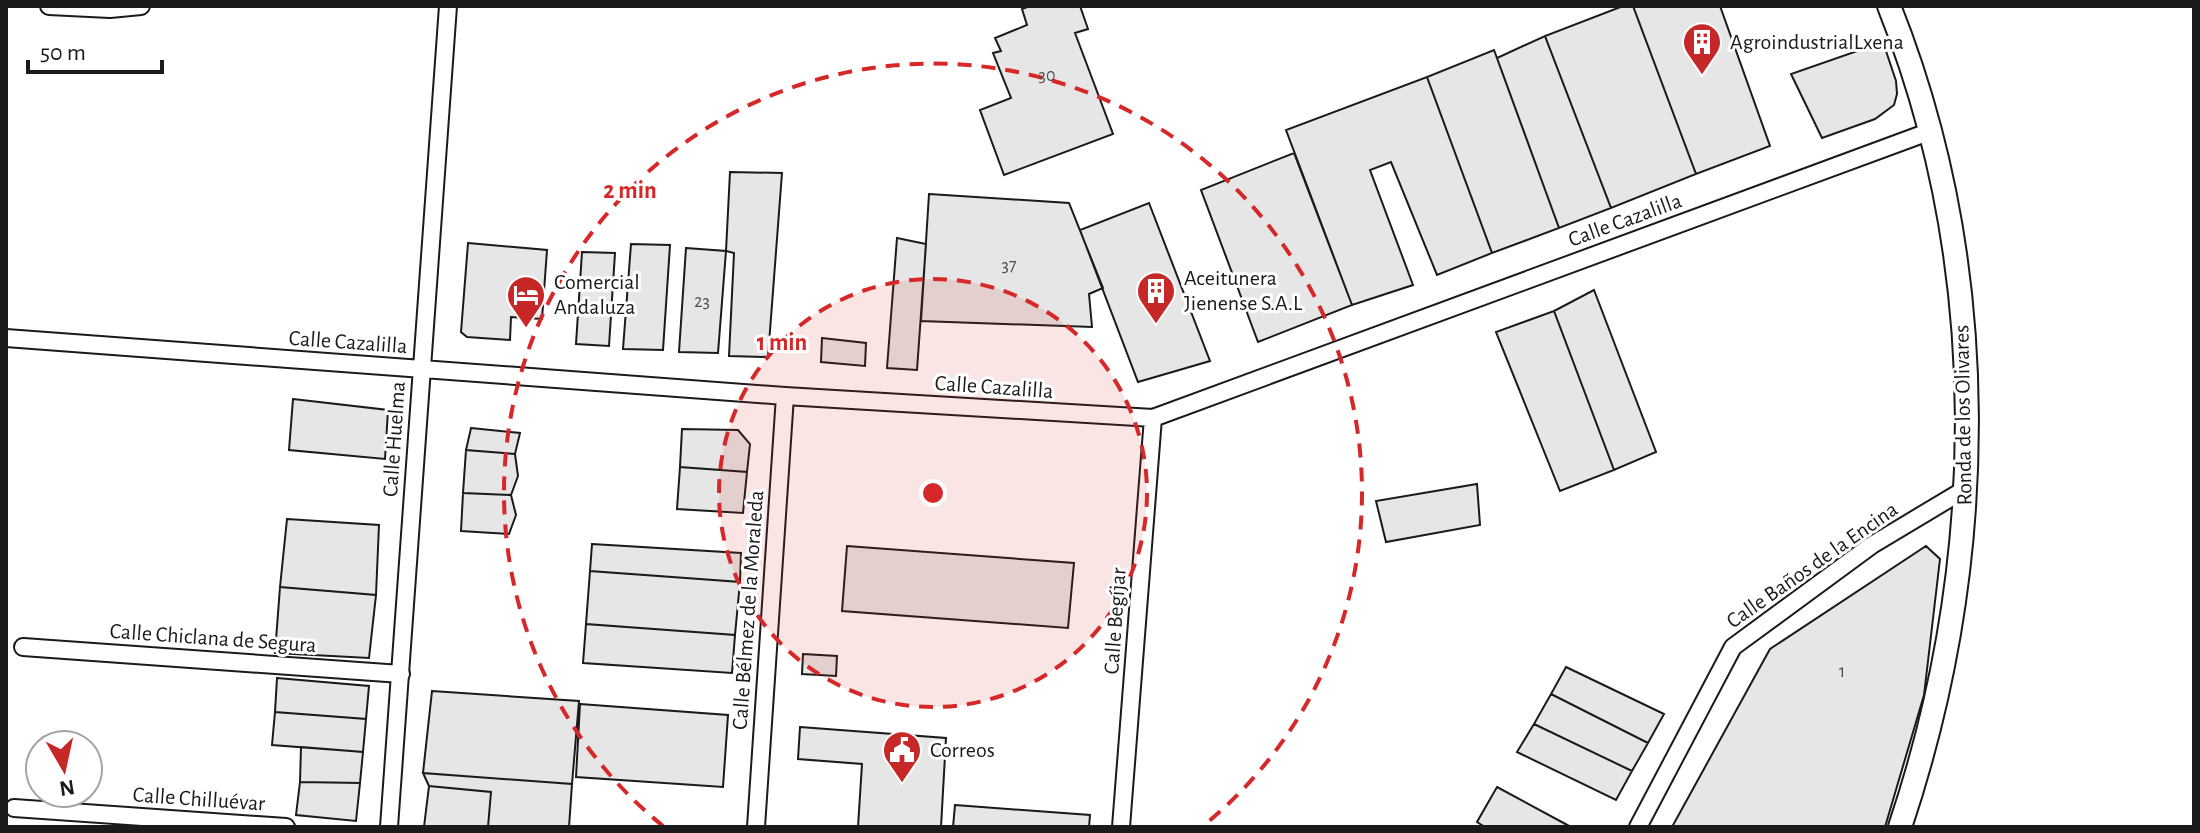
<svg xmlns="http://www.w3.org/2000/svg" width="2200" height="833" font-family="'Alegreya Sans',sans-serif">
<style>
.building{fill:#e6e6e6;stroke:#1a1a1a;stroke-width:2}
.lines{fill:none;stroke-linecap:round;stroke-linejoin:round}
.street-casing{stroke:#1a1a1a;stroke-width:20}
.secondary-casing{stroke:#1a1a1a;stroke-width:26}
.street{stroke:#fff;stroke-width:16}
.secondary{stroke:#fff;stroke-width:22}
.ring{fill:none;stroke:#d62828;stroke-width:4;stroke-dasharray:14 10}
.labels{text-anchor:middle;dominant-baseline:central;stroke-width:6;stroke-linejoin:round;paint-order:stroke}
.number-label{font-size:18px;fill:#4d4d4d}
.poi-label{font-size:22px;fill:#1a1a1a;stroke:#fff;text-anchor:start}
.street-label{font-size:22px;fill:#1a1a1a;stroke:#fff}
.centre{fill:#d62828;stroke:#fff;stroke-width:4}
.ring-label{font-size:24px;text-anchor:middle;font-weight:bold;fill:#d62828;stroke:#fff;stroke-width:6;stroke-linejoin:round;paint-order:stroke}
</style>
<rect width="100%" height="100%" fill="#fff"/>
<path class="building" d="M1030 6H1080L1088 29 1075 33 1113 134 1004 175 980 110 1011 98 993 53 1001 51 995 38 1027 25 1022 9Z
M1623 6H1633L1696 174 1611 208 1545 36Z
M1633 6H1720L1770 146 1696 174Z
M1545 36 1611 208 1559 228 1497 58Z
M1883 42 1896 81 1897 94 1894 105 1875 119 1822 138 1791 74Z
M1494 50 1559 228 1492 253 1427 77Z
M1427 77 1492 253 1437 275 1391 162 1370 170 1413 285 1352 305 1286 130Z
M1294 153 1352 305 1258 342 1201 190Z
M730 172 782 173 768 357 729 356 734 253 726 251Z
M929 194 1069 203 1103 288 1089 294 1092 327 921 321Z
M1149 203 1210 361 1138 382 1080 230Z
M897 238 926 244 917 370 887 368Z
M468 243 547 250 542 319 511 317 510 340 467 337 461 332Z
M631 244 670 245 663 350 623 349Z
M686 248 726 251 718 353 679 352Z
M582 252 615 253 609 346 576 344Z
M1594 290 1656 452 1614 470 1554 311Z
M1554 311 1614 470 1560 491 1496 332Z
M822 338 866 343 865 366 821 362Z
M293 399 388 410 385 459 289 450Z
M471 428 520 433 515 454 466 450Z
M682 429 738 430 750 444 747 472 680 467Z
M466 450 515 454 518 476 511 495 463 493Z
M680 467 747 472 743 513 677 509Z
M1477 484 1480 525 1386 542 1376 501Z
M463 493 511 495 516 515 509 534 461 531Z
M287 519 379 525 376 595 280 587Z
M592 544 741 553 740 582 590 571Z
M847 546 1074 563 1068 628 842 611Z
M1926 546 1940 559 1924 695 1885 827H1672L1770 649Z
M590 571 740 582 735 635 586 624Z
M280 587 376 595 369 658 275 653Z
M586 624 735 635 732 673 583 663Z
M803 654 837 656 836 676 802 674Z
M1566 667 1664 714 1648 743 1551 694Z
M277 678 369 686 366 719 275 712Z
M432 691 579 701 572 784 423 773Z
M1551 694 1648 743 1632 771 1534 724Z
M580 704 728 715 723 787 576 777Z
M275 712 366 719 363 752 272 745Z
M1534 724 1632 771 1616 800 1517 752Z
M800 727 946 738 941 827H858L862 764 798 759Z
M301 747 363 752 360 783 300 782Z
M423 773 572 784 569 827H488L491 792 429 786Z
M300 782 360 783 356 821 296 815Z
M429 786 491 792 488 827H424Z
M1497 787 1571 827H1485L1477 822Z
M955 805 1090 815 1089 827H953Z"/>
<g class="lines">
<defs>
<path id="street" d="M49 6 110 9 141 6
M6 338 785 396 1153 418 1931 131
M23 647 401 674
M14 808 286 827
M389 827 448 6
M756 827 785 396
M1121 827 1153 418
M1638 827 1733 647 1872 545 1967 488"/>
<path id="secondary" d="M1889 6C1993 267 1989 562 1900 827"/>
</defs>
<use href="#street" class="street-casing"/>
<use href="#secondary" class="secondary-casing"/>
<use href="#street" class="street"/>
<use href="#secondary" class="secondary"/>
</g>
<circle cx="933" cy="493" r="214" fill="#d62828" fill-opacity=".12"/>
<g class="ring">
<circle cx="933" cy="493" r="214"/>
<path d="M663 826A429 429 0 1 1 1203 826"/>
</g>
<defs>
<symbol id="building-pin" viewBox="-11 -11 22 30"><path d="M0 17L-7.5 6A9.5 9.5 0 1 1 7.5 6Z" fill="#c62828" stroke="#fff"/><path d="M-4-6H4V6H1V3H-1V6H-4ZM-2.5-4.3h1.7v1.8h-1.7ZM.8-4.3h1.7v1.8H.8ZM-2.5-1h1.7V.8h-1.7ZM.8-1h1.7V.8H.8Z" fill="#fff"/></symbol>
<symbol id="hotel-pin" viewBox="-11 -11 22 30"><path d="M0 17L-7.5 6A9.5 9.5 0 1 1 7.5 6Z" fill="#c62828" stroke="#fff"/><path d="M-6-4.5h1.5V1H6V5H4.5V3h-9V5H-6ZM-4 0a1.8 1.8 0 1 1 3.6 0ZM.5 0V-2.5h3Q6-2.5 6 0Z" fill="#fff"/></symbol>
<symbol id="civic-pin" viewBox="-11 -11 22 30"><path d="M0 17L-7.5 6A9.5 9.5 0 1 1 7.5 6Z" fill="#c62828" stroke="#fff"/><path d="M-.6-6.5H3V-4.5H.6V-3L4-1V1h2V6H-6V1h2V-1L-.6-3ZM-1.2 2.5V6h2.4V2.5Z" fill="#fff"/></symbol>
</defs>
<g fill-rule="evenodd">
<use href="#building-pin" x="1680" y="20" width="44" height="60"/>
<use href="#building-pin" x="1134" y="269" width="44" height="60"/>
<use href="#hotel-pin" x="504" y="273" width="44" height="60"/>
<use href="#civic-pin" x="880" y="728" width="44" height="60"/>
</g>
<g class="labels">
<g class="number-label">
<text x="1047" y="76">30</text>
<text x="1009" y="266">37</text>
<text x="702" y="302">23</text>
<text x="1842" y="672">1</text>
</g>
<g class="poi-label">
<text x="1730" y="42">AgroindustrialLxena</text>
<text x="1184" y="278">Aceitunera<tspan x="1184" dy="25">Jienense S.A.L</tspan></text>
<text x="554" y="282">Comercial<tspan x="554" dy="25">Andaluza</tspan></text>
<text x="930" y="750">Correos</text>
</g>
<g class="street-label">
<text transform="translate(1625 220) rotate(-20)">Calle Cazalilla</text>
<text transform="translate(348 342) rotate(4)">Calle Cazalilla</text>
<text transform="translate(994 387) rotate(4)">Calle Cazalilla</text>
<text transform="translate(1963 415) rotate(-91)">Ronda de los Olivares</text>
<text transform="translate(394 439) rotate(-86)">Calle Huelma</text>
<text transform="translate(1812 565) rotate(-35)">Calle Baños de la Encina</text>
<text transform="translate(748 610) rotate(-86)">Calle Bélmez de la Moraleda</text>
<text transform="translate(1115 621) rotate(-86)">Calle Begíjar</text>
<text transform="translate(213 638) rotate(4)">Calle Chiclana de Segura</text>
<text transform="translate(199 799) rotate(4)">Calle Chilluévar</text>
</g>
</g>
<circle cx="933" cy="493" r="12" class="centre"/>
<g class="ring-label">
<text x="630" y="198">2 min</text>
<text x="782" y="350">1 min</text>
</g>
<rect width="2200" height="833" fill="none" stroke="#1a1a1a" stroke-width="16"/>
<g transform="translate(64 769) rotate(171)"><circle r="38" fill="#ffffff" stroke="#a3a3a3" stroke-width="2"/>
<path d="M0-6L14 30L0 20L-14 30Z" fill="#c62828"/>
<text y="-12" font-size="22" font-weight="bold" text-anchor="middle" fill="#1a1a1a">N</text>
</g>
<path d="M28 60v12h134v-12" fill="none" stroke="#1a1a1a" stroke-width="4"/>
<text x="40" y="60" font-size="24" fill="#1a1a1a" stroke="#ffffff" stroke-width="6" paint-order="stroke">50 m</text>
</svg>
